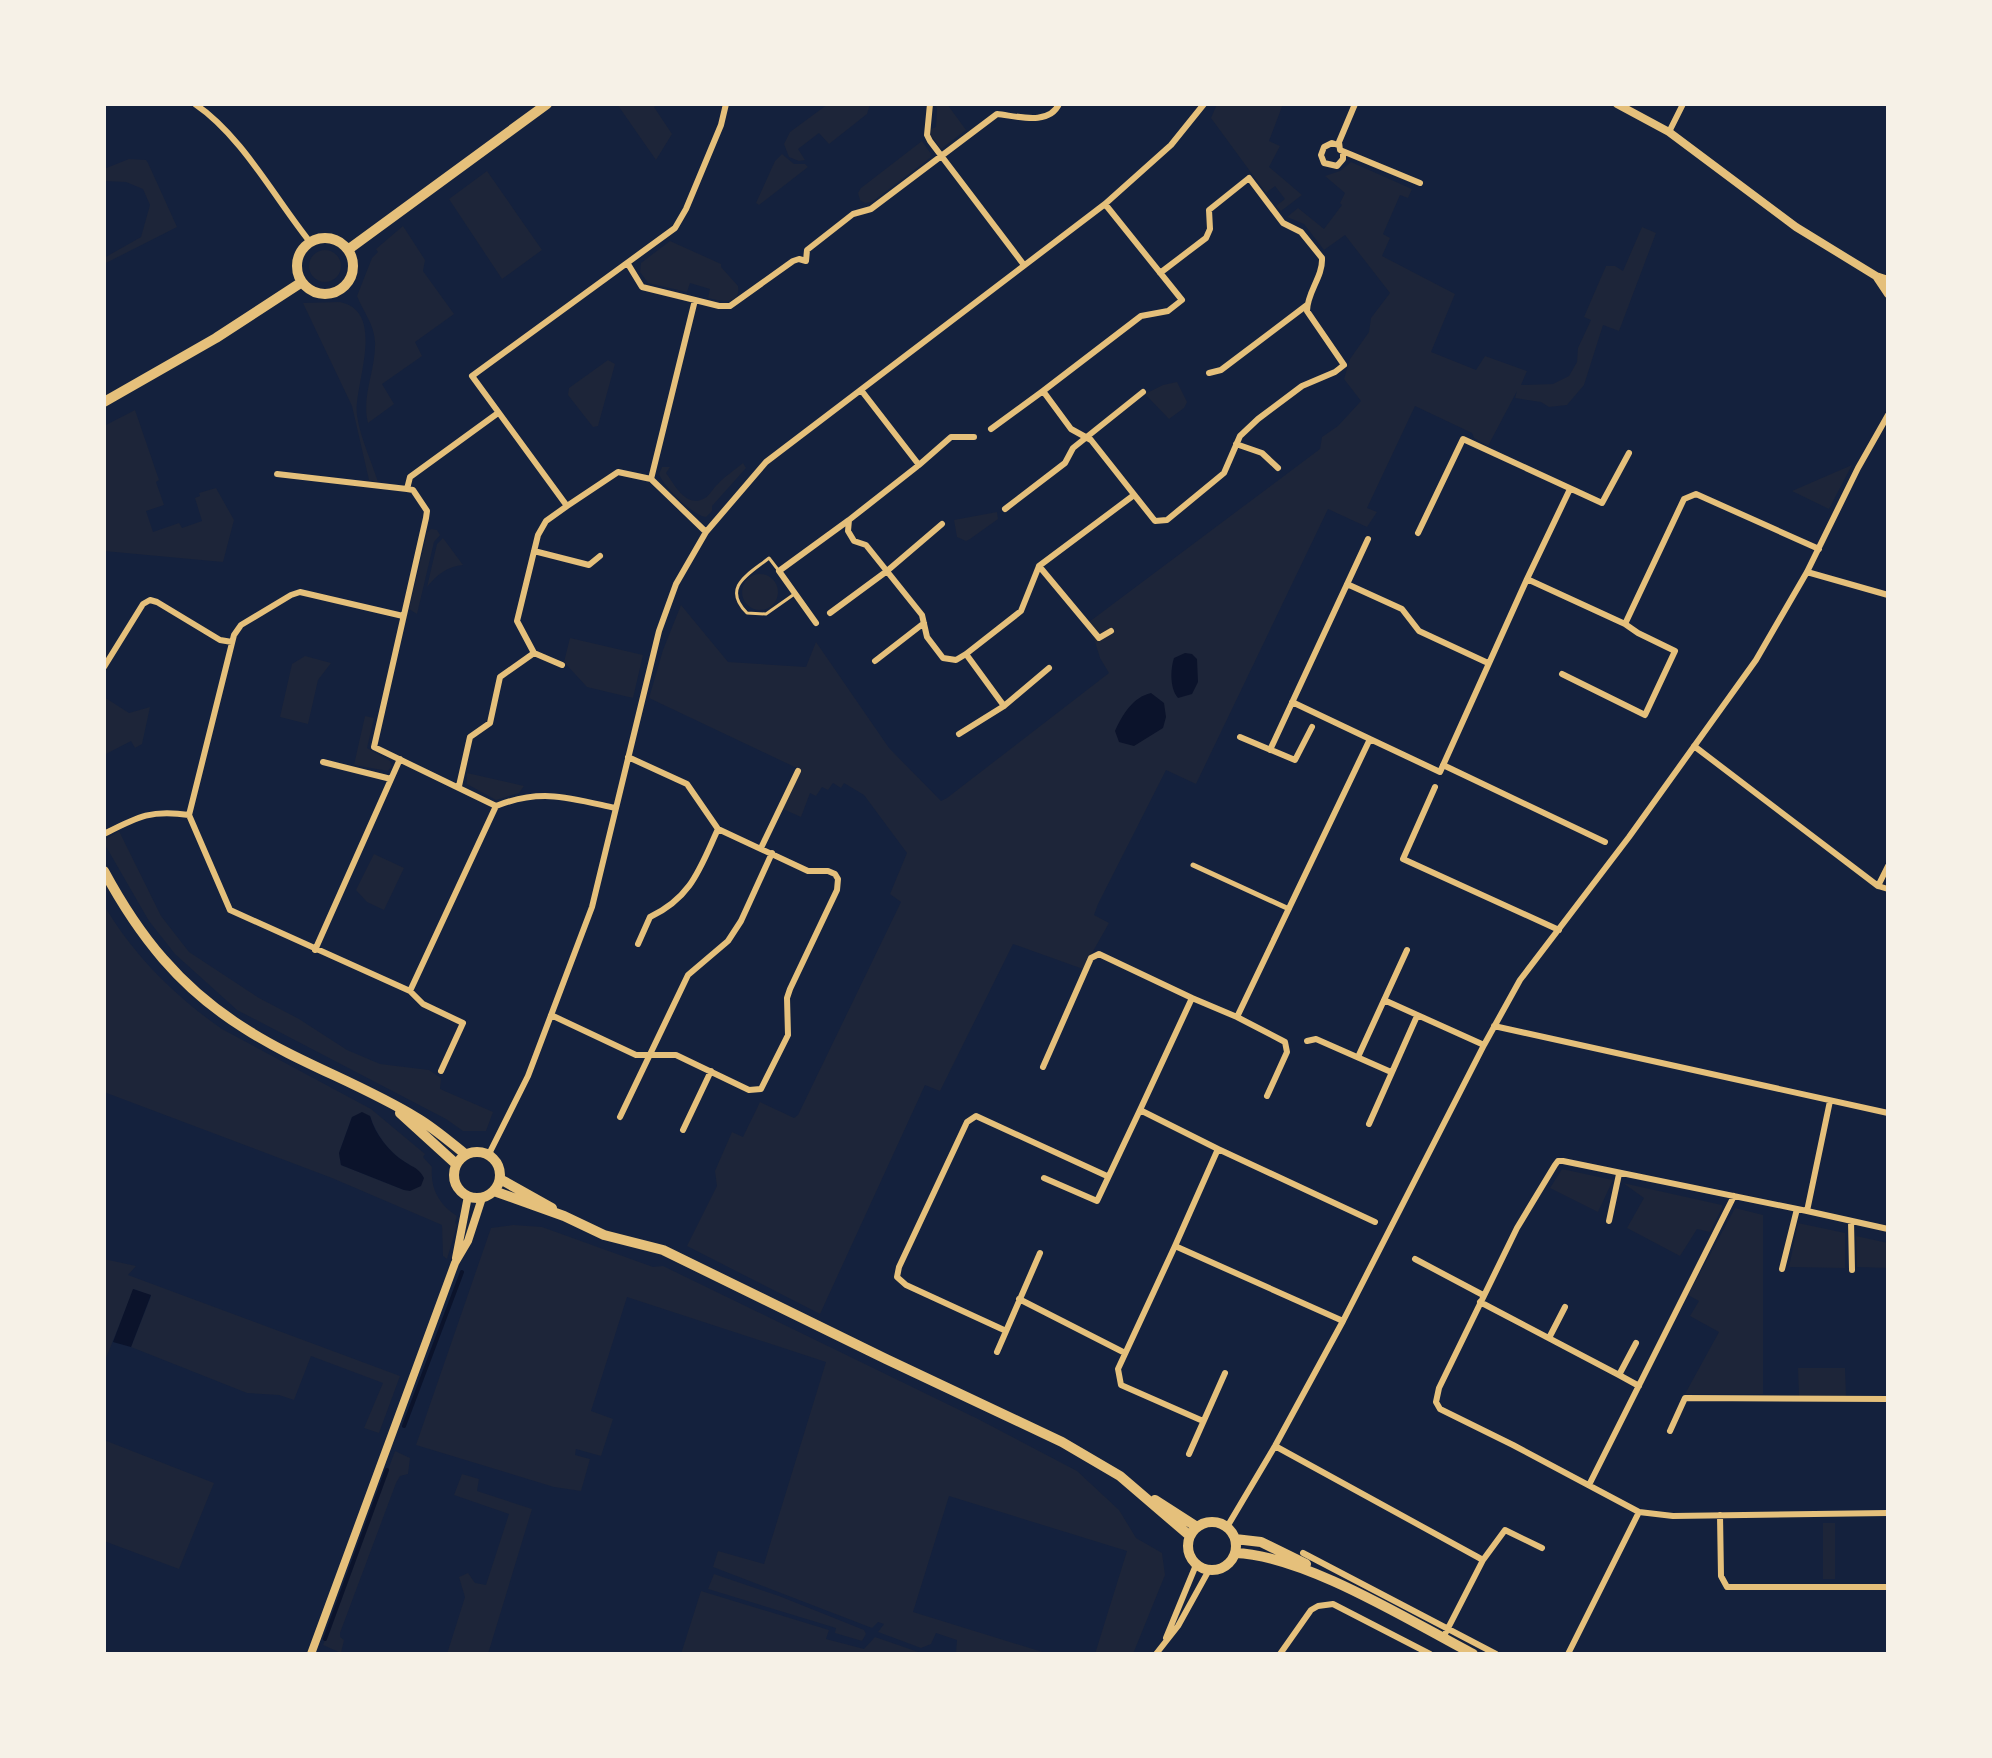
<svg xmlns="http://www.w3.org/2000/svg" width="1992" height="1758" font-family="'Open Sans',sans-serif">
<style>
.green{fill:#1d2539;fill-rule:evenodd}
.water{fill:#0b132b}
.lines{fill:none;stroke-linecap:round;stroke-linejoin:round}
.stream{stroke:#0b132b;stroke-width:4}
.service{stroke:#e5c07b;stroke-width:3}
.pedestrian{stroke:#e5c07b;stroke-width:5}
.minor{stroke:#e5c07b;stroke-width:6}
.tertiary{stroke:#e5c07b;stroke-width:8}
.primary{stroke:#e5c07b;stroke-width:10}
</style>
<rect width="100%" height="100%" fill="#14213d"/>
<path class="green" d="M617 104H657L654 107 672 134 656 160Z
M828 104H870L867 114 829 144 819 133 798 149 805 160 799 161 789 157 784 144 790 132Z
M934 104H947L966 130 941 149 930 134 931 129 936 127 937 108Z
M1217 104H1283L1269 141 1280 146 1269 167 1302 195 1281 211 1276 206 1285 199 1275 186 1266 193 1211 118Z
M922 141 931 154 930 158 872 202 865 203 860 200 858 193 861 188Z
M782 154 794 164H805L808 167 759 205 756 203 775 161Z
M129 159 146 160 148 163 177 227 104 264V258L141 237 150 205 143 189 126 182 104 181V169Z
M1351 162 1412 189 1408 198 1400 195 1383 234 1390 238 1382 256 1455 294 1431 352 1476 370 1485 356 1527 371 1521 385 1553 384 1569 376 1577 362 1578 348 1591 320 1584 317 1606 266H1615L1623 271 1642 227 1656 233 1619 331 1603 325 1584 385 1567 405 1549 407 1541 402 1515 398 1517 391 1488 446 1474 438 1472 433 1415 406 1367 508 1377 512 1367 527 1328 509 1196 784 1166 770 1098 904 1094 915 1109 923 1083 969 1013 944 940 1091 925 1085 820 1314 687 1246 717 1186 715 1171 732 1132 743 1137 760 1102 794 1118 798 1115 901 902 890 894 907 853 864 795 844 783 841 788 833 783 828 790 822 787 816 796 810 793 801 817 783 809 801 770 649 698 663 650 681 605 728 662 806 667 816 642 889 748 941 801 947 798 1109 673 1100 658 1089 622 1320 449 1322 437 1338 426 1361 401 1344 379 1350 359 1369 332 1371 318 1390 293 1345 235 1324 250 1304 224 1287 217 1298 208 1324 229 1342 205 1340 203 1345 193 1325 176 1340 171Z
M487 171 542 250 502 279 449 199Z
M403 226 425 260 423 271 454 314 415 342 422 356 382 384 394 404 368 423C361 396 376 370 375 342 374 323 363 312 357 296L372 258 378 252 376 249Z
M670 241 721 264V267L738 286C741 306 721 301 708 298L710 289 690 283 687 292 648 283 640 272 641 263Z
M309 266a16 16 0 1 1 32 0a16 16 0 1 1-32 0Z
M340 302C388 312 353 387 357 415 360 437 371 460 378 482L369 480 352 406 303 303Z
M608 360 615 364 598 426 593 427 568 395 569 388Z
M1177 382 1187 402 1184 408 1169 419 1145 394 1163 385Z
M135 410 159 480 156 482 164 505 146 511 153 532 179 523 182 528 202 521 195 498 200 496 199 493 216 488 234 520 223 562 104 551V426Z
M743 463 746 468 712 506V511L706 517C693 516 663 486 659 474L662 467H670L666 473C675 485 686 509 705 498 711 494 713 488 718 484 725 476 735 470 743 463Z
M1852 465 1829 509 1792 491Z
M997 512 998 519 970 539 966 541 957 537 954 520Z
M431 529 437 530 440 535 434 542 417 614 409 609 427 533Z
M443 538 463 565C448 566 436 575 427 587L437 544Z
M742 592a18 18 0 1 1 36 0a18 18 0 1 1-36 0Z
M570 638 643 655 633 698 587 687 564 662Z
M305 656 331 663 318 680 308 724 280 717 292 664Z
M104 697 129 713 150 707 142 744 135 748 131 741 104 755Z
M365 716 374 718 367 748 390 761 392 766 388 771 354 765Z
M467 773 524 786 519 793 496 800 467 784Z
M119 831 161 916 189 952 259 998 299 1019 347 1050 380 1064 429 1070 441 1078 440 1089 493 1112 486 1131H463L446 1119 237 1010 175 954 149 921 104 843 106 839Z
M374 854 404 868 384 910 367 902 356 890Z
M104 905C132 954 176 997 222 1029L371 1109 425 1154 423 1157 432 1167C430 1188 439 1205 457 1216L455 1223 457 1225 447 1259 443 1256 442 1225 332 1178 104 1092ZM370 1116C377 1137 391 1155 410 1165L404 1190 341 1165 339 1153 352 1117Z
M1562 1169 1613 1180 1598 1212 1550 1188Z
M1623 1183 1722 1205V1208L1710 1232 1697 1229 1680 1256 1627 1228 1644 1198Z
M1735 1208 1763 1215V1394H1685L1719 1332 1690 1316 1699 1301 1688 1295Z
M1798 1223 1845 1233V1268L1789 1267Z
M513 1225 542 1227 653 1267 663 1266 978 1419 1077 1471 1119 1510 1136 1538 1162 1553 1165 1575 1133 1654H1095L1127 1551 949 1496 913 1612 1049 1654H964L956 1652 957 1640 936 1633 931 1644 921 1648 878 1632 884 1624 878 1622 872 1628 713 1567 718 1551 764 1564 826 1362 627 1297 591 1411 613 1419 601 1456 576 1449 575 1455 590 1459 581 1491 554 1487 416 1445 491 1228Z
M1856 1236 1888 1243V1268L1857 1267Z
M104 1259 136 1266 128 1275 400 1376 379 1433 364 1428 383 1383 311 1356 294 1400 279 1395 247 1393 131 1347 151 1296 134 1289 104 1363Z
M1798 1368H1845L1846 1396H1799Z
M104 1440 214 1483 179 1569 104 1541Z
M395 1451 410 1458 408 1474 400 1476 396 1483 340 1633V1637L344 1640 341 1653 323 1645Z
M462 1474 479 1479 477 1491 532 1509 488 1654H447L465 1597 459 1577 468 1573 475 1583 486 1585 509 1514 454 1495Z
M1823 1523H1835V1579H1823Z
M714 1574 779 1596 864 1630 866 1634 862 1641 835 1633 836 1628 708 1589Z
M701 1591 829 1630 826 1639 864 1649 875 1637 924 1654H681Z"/>
<path class="water" d="M1185 653 1192 654 1197 659 1198 682 1192 694 1178 698C1170 689 1170 670 1174 658Z
M1151 693 1164 703 1166 717 1163 728 1134 746 1119 742 1115 731C1122 715 1133 697 1151 693Z
M362 1112 370 1116C375 1134 389 1152 405 1162 414 1168 419 1168 424 1178L421 1186 410 1191 404 1190 341 1165 339 1153 352 1117Z
M133 1289 151 1295 131 1347 113 1342Z"/>
<g class="lines">
<path class="stream" d="M404 1426 462 1272
M325 1639 387 1470"/>
<path class="service" d="M779 571 769 558C749 574 721 587 747 613L766 614 793 595"/>
<path class="pedestrian" d="M1193 865 1289 909"/>
<path class="minor" d="M195 104C242 136 274 197 310 242
M930 104 927 135 930 141 1024 265
M1355 104 1339 142 1340 150 1420 183
M1669 132 1683 104
M1338 145 1332 143 1324 147 1321 155 1324 163 1337 166 1343 159V152
M1105 204 1182 300 1168 311 1141 316 1043 391 1071 429 1091 440 1155 521 1167 520 1224 473 1240 436 1258 419 1302 386 1335 372 1344 365 1307 311C1307 292 1323 277 1322 258L1301 232 1283 223 1249 178 1209 210 1210 229 1206 238 1160 273
M628 264 642 287 695 300 651 479
M695 300 719 306H730L793 261 799 259 806 261 807 250 853 214 871 209 997 114C1017 116 1049 126 1059 104
M1209 373 1221 370 1307 305
M861 390 919 465 849 520 848 531 854 541 866 545 922 615 927 637 943 658 956 660 966 654 1021 611 1039 566 1134 495
M498 413 410 477 407 489 413 490 427 511 426 518 374 747 496 806C541 788 570 798 615 808
M991 429 1043 391
M1236 444 1262 453 1278 468
M919 465 951 437H974
M277 474 407 489
M1005 509 1065 463 1073 448 1143 392
M706 532 651 479 618 472 567 506 472 376 675 228 686 209 721 125 726 104
M1418 533 1463 439 1602 503 1629 453
M534 551 589 565 600 556
M1039 566 1099 638 1111 631
M1807 572 1888 595
M1527 579 1570 489
M1347 584 1402 609 1419 631 1488 663
M830 613 887 571 942 524
M816 623 779 571 849 520
M966 654 1004 706
M875 661 924 623
M562 665 534 653 517 621 538 535 546 521 567 506
M104 667 143 604 150 600 157 602 220 640 232 642
M1562 674 1645 715 1675 651 1638 633 1625 624
M1292 702 1370 739
M959 734 1004 706 1049 668
M1240 737 1295 760 1312 727
M1694 746 1878 886 1888 889
M1270 750 1368 539
M323 762 391 779
M1443 765 1605 842
M459 786 470 737 490 723 500 677 534 653
M1435 787 1403 859 1559 930
M189 815 230 910 410 991 496 806
M104 834C137 817 151 809 189 815L234 635 241 625 291 595 300 592 403 616
M761 848 798 771
M1878 886 1888 866
M638 944 650 917C692 897 700 868 718 829
M315 950 400 759
M410 991 423 1004 463 1023 441 1071
M1384 1000 1484 1045
M551 1015 636 1055H676L749 1090 761 1089 788 1035 787 998 790 989 837 890 838 879 835 874 828 871H808L718 829 687 784 628 757
M1237 1017 1285 1042 1287 1052 1267 1096
M1494 1026 1888 1113
M1307 1041 1316 1039 1391 1072
M1358 1057 1407 950
M1043 1067 1091 958 1099 954 1192 998
M1830 1101 1807 1211 1888 1229
M620 1117 688 975 728 941 741 921 772 853
M1369 1124 1417 1016
M683 1130 711 1071
M1218 1149 1375 1222
M489 1154 528 1076 592 907 659 631 676 584 706 532 766 462 1105 204 1171 145 1204 104
M1044 1178 1097 1201 1140 1110
M1609 1221 1619 1174
M1851 1221 1852 1270
M1175 1246 1118 1369 1121 1385 1203 1421
M1415 1259 1483 1295
M1782 1269 1797 1209
M1019 1299 1125 1353
M1480 1302 1619 1375 1636 1343
M1343 1321 1175 1246 1218 1149 1140 1110 1192 998 1237 1017 1370 739 1440 772 1527 579 1625 624 1684 499 1696 494 1819 549
M1004 1330 906 1285 897 1277 899 1267 967 1122 976 1116 1107 1176
M1549 1338 1565 1307
M997 1352 1040 1253
M1619 1375 1639 1386
M1670 1431 1685 1398 1888 1399
M1275 1446 1483 1560
M1189 1454 1225 1373
M1589 1485 1734 1196
M1639 1512 1673 1516 1888 1513
M1720 1515 1721 1576 1727 1587H1888
M1227 1527 1275 1446 1343 1321 1484 1045 1520 980 1629 837 1756 660 1807 572 1858 468 1888 415
M1303 1553 1496 1654
M1166 1638 1196 1565
M1443 1638 1483 1560 1505 1530 1542 1548
M1156 1654 1178 1626 1209 1570
M1280 1654 1311 1610 1318 1606 1333 1604 1430 1654
M1568 1654 1639 1512 1513 1445 1440 1409 1436 1402 1439 1388 1517 1228 1555 1165 1558 1161H1563L1807 1211"/>
<path class="tertiary" d="M1617 104 1669 132 1796 227 1876 276 1888 280
M1876 276 1888 294
M456 1258 468 1196
M311 1654 455 1263 468 1241 482 1198"/>
<path class="primary" d="M297 266a28 28 0 1 1 56 0a28 28 0 1 1-56 0Z
M349 249 547 104
M104 402 216 338 302 282
M104 871C139 936 180 988 244 1028 298 1063 362 1084 417 1118 434 1128 450 1142 465 1154
M400 1113 456 1164
M454 1175a23 23 0 1 1 46 0a23 23 0 1 1-46 0Z
M500 1179 552 1208
M494 1191 564 1216 604 1235 663 1250 886 1359 1062 1442 1120 1476 1190 1536
M1155 1500 1197 1527
M1188 1546a24 24 0 1 1 48 0a24 24 0 1 1-48 0Z
M1235 1539 1261 1542 1306 1564
M1235 1553C1304 1555 1410 1621 1473 1654"/>
</g>
<rect width="1992" height="1758" fill="none" stroke="#f6f1e7" stroke-width="212"/>
</svg>
